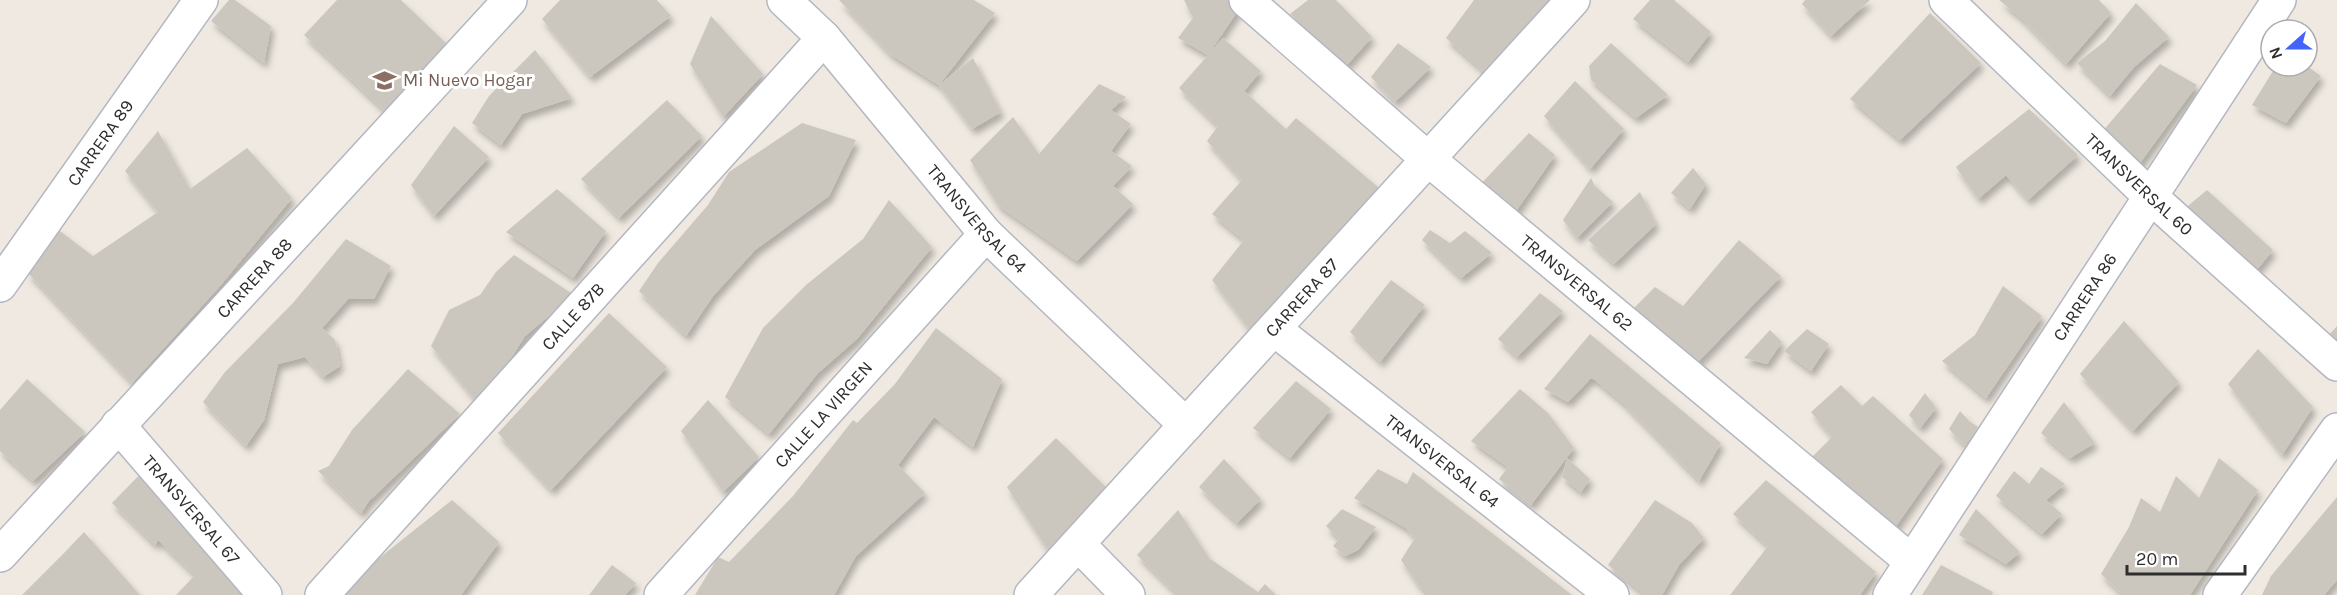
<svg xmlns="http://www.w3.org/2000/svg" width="2337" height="595" font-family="Karla,sans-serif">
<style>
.building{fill:#cbc7bf;filter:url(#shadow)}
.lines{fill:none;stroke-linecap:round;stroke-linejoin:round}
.minor-casing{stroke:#b4b7c1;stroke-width:36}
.tertiary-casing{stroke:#b4b7c1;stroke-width:36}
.minor{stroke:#fff;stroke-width:33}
.tertiary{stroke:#fff;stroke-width:33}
.labels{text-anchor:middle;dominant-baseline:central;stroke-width:6;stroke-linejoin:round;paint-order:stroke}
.education-label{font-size:18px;fill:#785e54;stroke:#fff;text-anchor:start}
.street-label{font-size:18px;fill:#2e2e2e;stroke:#fff}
</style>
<defs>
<filter id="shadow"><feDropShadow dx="3.5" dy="6" stdDeviation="3" flood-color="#0004"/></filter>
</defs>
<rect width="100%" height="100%" fill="#efe9e1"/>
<path class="building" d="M229 0H235L271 26 264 63 211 21Z
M337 0H401L450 47 387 113 304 35Z
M560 0H657L671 16 590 77 542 19Z
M839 0H974L995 13 939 85 890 54Z
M1184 0H1234L1241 6 1208 55 1178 38 1193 18Z
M1308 0H1336L1372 37 1346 66 1290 14Z
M1474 0H1557L1493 80 1446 38Z
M1650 0H1674L1711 32 1688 62 1633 19Z
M1805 0H1870L1831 36 1802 4Z
M1999 0H2099L2111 13 2066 64 2021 18Z
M2136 3 2169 37 2134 67 2110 96 2077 63 2105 41Z
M1930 13 1981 63 1900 140 1850 99Z
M711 16 763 74 723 117 690 64Z
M1223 38 1261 71 1244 91 1286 129 1296 118 1384 192 1257 339 1212 280 1244 240 1212 214 1242 180 1207 141 1218 126 1179 88Z
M1398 43 1431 67 1395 102 1371 77Z
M1611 43 1668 95 1636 118 1591 80 1589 66Z
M535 50 572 98 522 114 501 145 472 123 489 96Z
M973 58 1001 112 972 129 939 85Z
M2160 64 2197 85 2137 167 2102 132Z
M2276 66H2307L2321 76 2286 123 2252 105Z
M1575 81 1624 129 1590 169 1544 116Z
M1099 84 1126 97 1111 110 1131 124 1111 151 1132 166 1113 186 1133 204 1077 261 998 205 970 160 1013 117 1039 154Z
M667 100 702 136 619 218 581 179Z
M2029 109 2078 155 2028 200 2006 175 1978 199 1956 167Z
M802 123 856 140 829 196 755 250 713 296 686 336 639 291 658 263 708 205 729 172Z
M454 126 489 157 434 216 411 185Z
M158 131 190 189 247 148 292 198 220 286 132 383 28 273 56 228 93 256 158 212 125 171Z
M1529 133 1555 155 1512 217 1477 188Z
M1693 168 1706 184 1690 209 1671 193Z
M1591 178 1595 186 1613 202 1577 238 1563 220Z
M557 189 606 231 573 278 506 232Z
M2207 190 2273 250 2255 272 2183 210Z
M1640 192 1656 224 1614 264 1588 240Z
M889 200 932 247 857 339 818 373 769 434 725 397 763 328 806 285 863 239Z
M1430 230 1450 243 1465 231 1492 253 1461 278 1422 240Z
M346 239 391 266 374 299H348L322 328 335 340 340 366 323 377 305 357 278 364 264 420 246 446 203 402 225 372 293 303Z
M1739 240 1781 276 1694 366 1629 313 1655 287 1683 306Z
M514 255 574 295 525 336 506 366 478 403 431 346 449 310 480 295 496 272Z
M1391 280 1425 305 1380 362 1350 332Z
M2003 286 2042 316 1986 398 1942 361 1975 335Z
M1540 293 1563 311 1517 357 1498 339Z
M609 313 667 367 551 490 498 433Z
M2124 321 2179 382 2133 431 2080 374Z
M2337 326V344L2328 336Z
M936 328 1002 379 973 447 934 417 898 465 925 493 856 556 834 595H695L718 557 729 562 793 496 853 420 857 423 895 384Z
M1807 329 1829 344 1811 371 1784 351Z
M1770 330 1782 342 1767 364 1744 358Z
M1590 334 1721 443 1699 481 1622 402 1595 380 1591 378 1568 402 1544 389Z
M2258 349 2313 407 2282 455 2228 384Z
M408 369 460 414 369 501 361 513 318 471 329 466 352 430Z
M27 379 85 432 33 481 0 451V410Z
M1296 381 1331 409 1290 458 1253 428Z
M1841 385 1862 406 1873 396 1943 459 1894 529 1809 460 1832 437 1811 412Z
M1520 389 1548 413 1574 448 1531 505 1499 479 1508 467 1471 441Z
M1925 393 1936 408 1920 428 1909 415Z
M708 400 759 457 723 492 681 431Z
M2064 402 2095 443 2070 458 2041 433Z
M1960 411 1969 421 1978 427 1965 446 1949 429Z
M1056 438 1118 499 1055 561 1007 487Z
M1567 458 1590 479 1581 492 1562 477Z
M2219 458 2258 490 2190 595H2123L2101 574 2129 527 2141 498 2160 512 2176 476 2199 498Z
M1224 459 1261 499 1237 523 1199 487Z
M151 463 259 595H176L195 575 158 540 155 545 112 503Z
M2041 467 2065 484 2046 500 2062 514 2042 534 1996 496 2014 471 2029 484Z
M1378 469 1407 484 1413 472 1572 595H1430L1418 585 1401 560 1415 538 1406 528 1354 498Z
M1766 480 1876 572 1860 595H1730L1768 546 1733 514Z
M2337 497V580L2324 595H2262L2271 576Z
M452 500 499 542 461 595H344L363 571Z
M1655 500 1692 523 1704 538 1679 565 1662 595H1645L1608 565Z
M1342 509 1376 527 1358 550 1345 556 1333 546 1339 539 1326 526Z
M1976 509 2020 552 2006 564 1959 535Z
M1178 510 1209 558 1258 592 1265 584 1276 595H1178L1137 555Z
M84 532 140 595H22L64 553Z
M612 565 636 583 625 595H589Z
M1941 565 1993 592 1992 595H1922Z"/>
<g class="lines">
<defs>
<g id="minor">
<path id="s1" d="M784 0 824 38 986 234 1186 425"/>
<path id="s2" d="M1246 0 1428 159 1911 561"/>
<path id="s3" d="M1946 0 2151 197 2337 364"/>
<path id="s4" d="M0 285 201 0"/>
<path id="s5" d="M1274 329 1612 595"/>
<path id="s6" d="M118 425 265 595"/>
<path d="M1078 544 1128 595"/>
<path id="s7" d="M322 595 824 38"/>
<path id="s8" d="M661 595 986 234"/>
<path id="s9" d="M1031 595 1573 0"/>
<path id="s10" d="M1890 595 2279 0"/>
<path d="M2220 595 2337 430"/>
</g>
<g id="tertiary">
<path id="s11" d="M0 555 510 0"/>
</g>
</defs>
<use href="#minor" class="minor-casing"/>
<use href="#tertiary" class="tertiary-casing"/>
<use href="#minor" class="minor"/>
<use href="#tertiary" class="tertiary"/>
</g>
<defs>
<symbol id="school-bare" viewBox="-9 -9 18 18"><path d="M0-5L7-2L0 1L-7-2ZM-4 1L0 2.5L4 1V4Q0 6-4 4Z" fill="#8d6e63" stroke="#fff" stroke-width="2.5" paint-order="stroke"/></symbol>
</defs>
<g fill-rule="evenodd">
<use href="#school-bare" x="368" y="64" width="33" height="33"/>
</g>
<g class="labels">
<g class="education-label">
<text x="403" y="80">Mi Nuevo Hogar</text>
</g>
<g class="street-label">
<text stroke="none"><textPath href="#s4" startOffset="174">CARRERA 89</textPath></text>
<text stroke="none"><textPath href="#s3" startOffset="267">TRANSVERSAL 60</textPath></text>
<text stroke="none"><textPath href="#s1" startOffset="292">TRANSVERSAL 64</textPath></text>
<text stroke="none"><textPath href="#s11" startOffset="376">CARRERA 88</textPath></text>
<text stroke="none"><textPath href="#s2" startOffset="435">TRANSVERSAL 62</textPath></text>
<text stroke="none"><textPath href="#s9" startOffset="402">CARRERA 87</textPath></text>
<text stroke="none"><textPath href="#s10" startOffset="356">CARRERA 86</textPath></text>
<text stroke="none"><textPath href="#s7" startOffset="375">CALLE 87B</textPath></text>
<text stroke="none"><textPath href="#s8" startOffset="243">CALLE LA VIRGEN</textPath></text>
<text stroke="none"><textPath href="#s5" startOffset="214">TRANSVERSAL 64</textPath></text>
<text stroke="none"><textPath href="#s6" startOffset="112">TRANSVERSAL 67</textPath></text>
</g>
</g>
<g transform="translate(2289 48) rotate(249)"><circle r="28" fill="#ffffff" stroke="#ababab" stroke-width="1.5"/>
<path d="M0-4.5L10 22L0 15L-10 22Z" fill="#4264fb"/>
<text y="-9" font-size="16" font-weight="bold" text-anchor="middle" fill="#2e2e2e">N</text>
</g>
<path d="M2127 565v9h118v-9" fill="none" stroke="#2e2e2e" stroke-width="3"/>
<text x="2136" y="565" font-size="18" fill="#2e2e2e" stroke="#ffffff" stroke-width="4.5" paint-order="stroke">20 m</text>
</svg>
